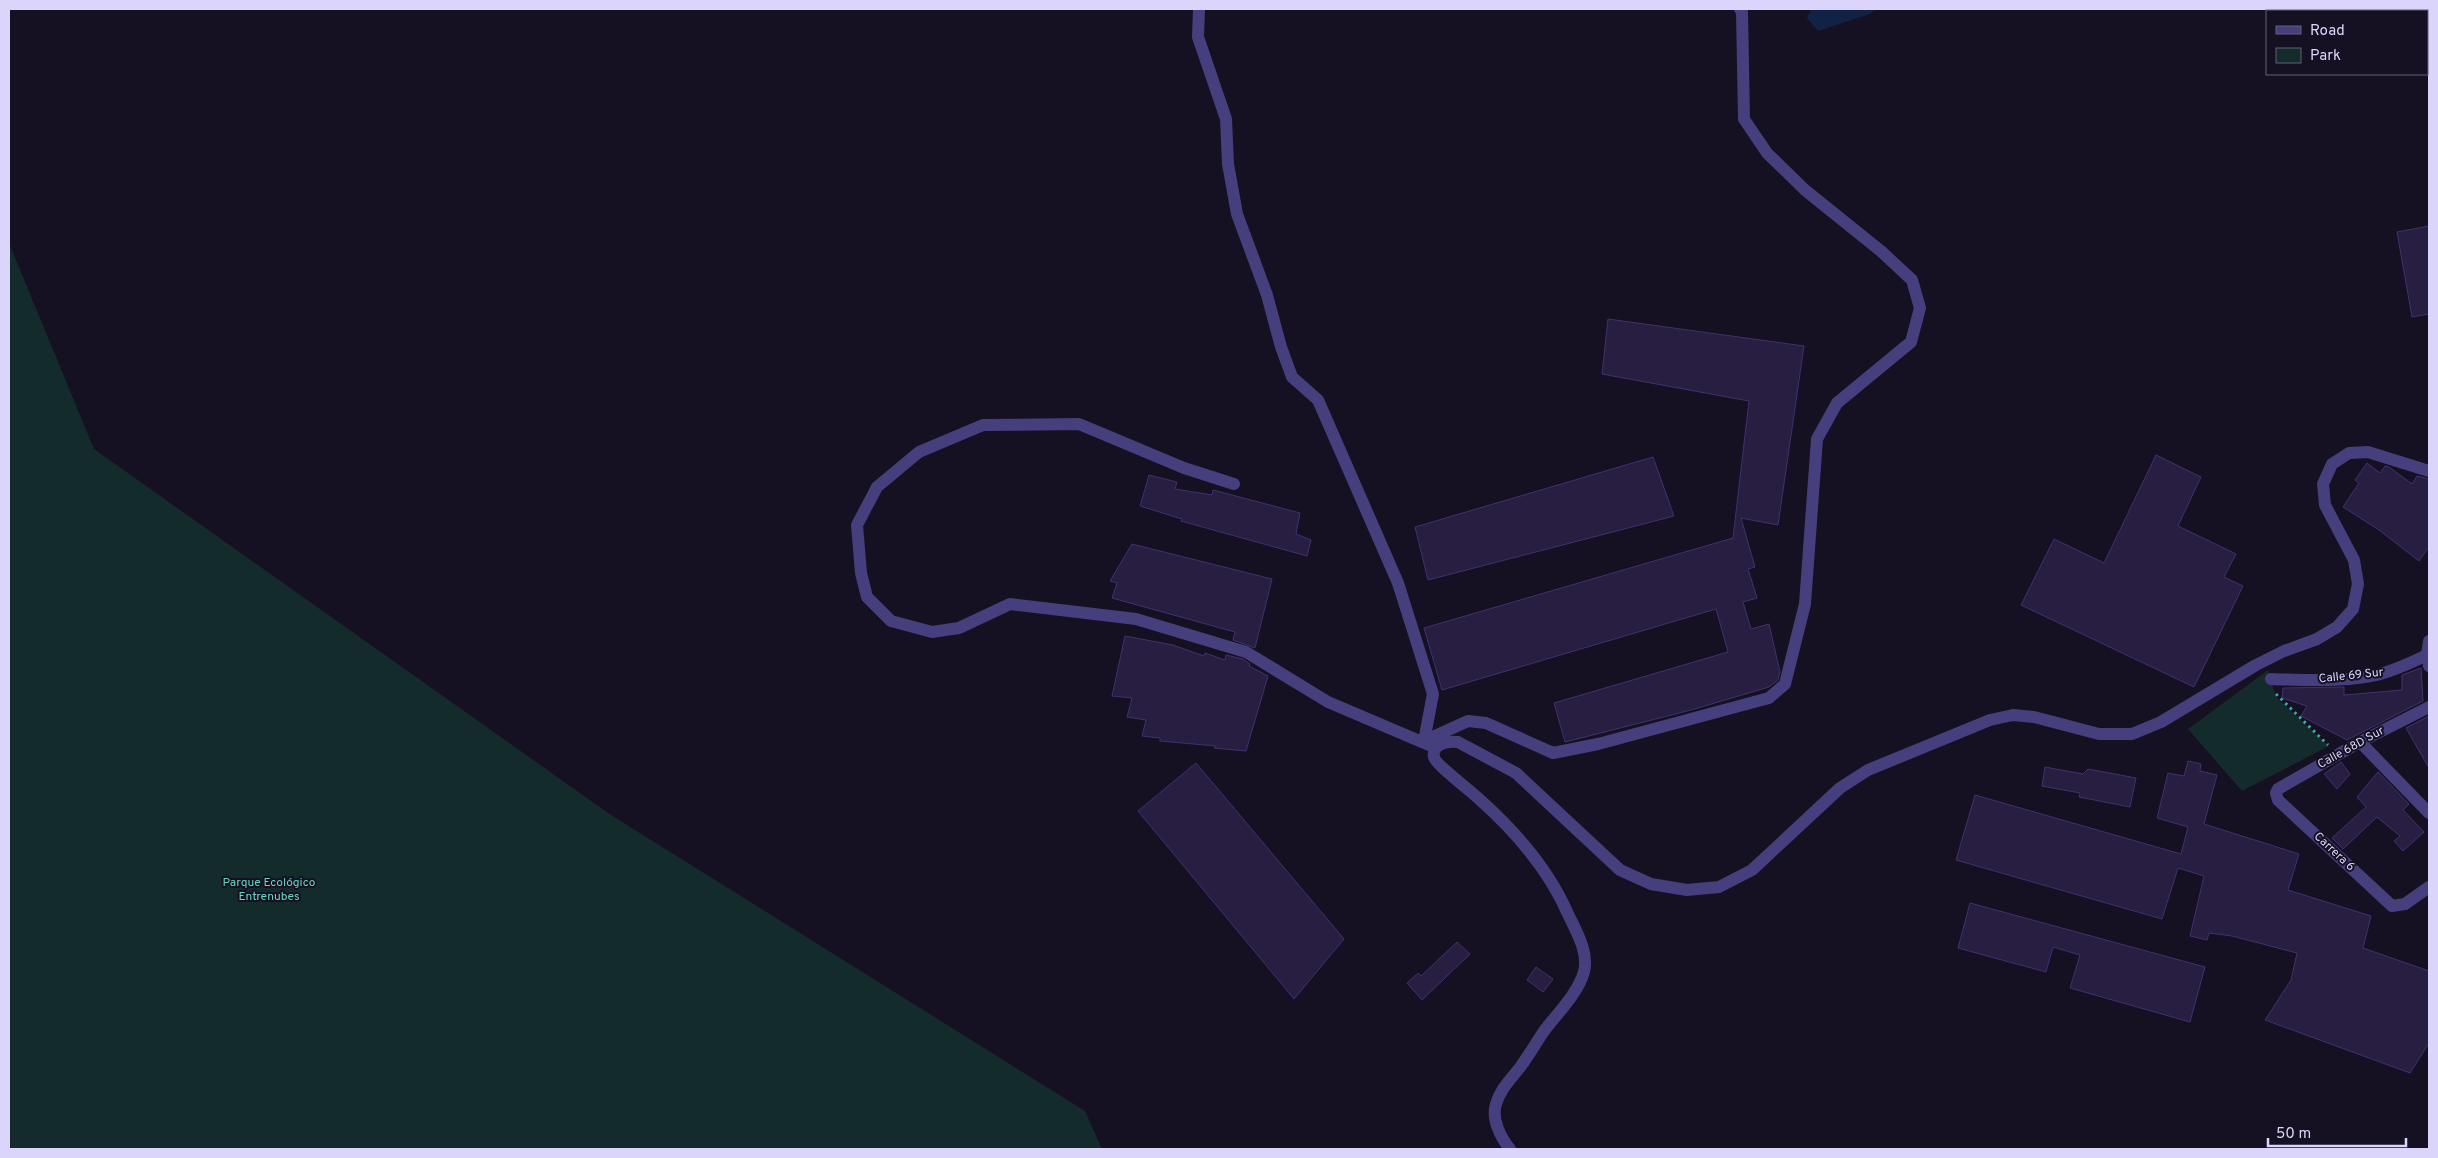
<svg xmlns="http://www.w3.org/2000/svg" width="2438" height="1158" font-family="Overpass,sans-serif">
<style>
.green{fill:#142b2c}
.water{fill:#122244}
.building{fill:#281e42;stroke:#41326c}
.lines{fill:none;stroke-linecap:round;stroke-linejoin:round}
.path{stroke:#3aaaab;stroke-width:3;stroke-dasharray:2.5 4;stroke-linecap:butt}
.minor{stroke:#463f7d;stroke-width:12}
.labels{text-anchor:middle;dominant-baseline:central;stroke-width:4;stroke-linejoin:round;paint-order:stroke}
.street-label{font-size:12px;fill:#dcd5fb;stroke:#151022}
.park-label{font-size:12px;fill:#68d5c1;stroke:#151022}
</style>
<rect width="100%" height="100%" fill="#151022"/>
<path class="green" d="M9 243 94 449 611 815 1085 1111 1102 1149H9Z
M2268 670 2276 697 2329 746 2242 791 2188 729Z"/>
<path class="water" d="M1811 9H1876L1870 14 1818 31 1807 18Z"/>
<path class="building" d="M2429 226V314L2412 317 2397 232Z
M1608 319 1804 346 1778 525 1741 518 1755 567 1748 569 1757 598 1743 602 1751 629 1769 624 1780 672 1778 680 1769 687 1691 710 1565 742 1554 703 1728 652 1716 609 1442 690 1424 628 1733 538 1749 401 1602 374Z
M2156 455 2201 477 2178 526 2236 554 2224 577 2243 586 2194 687 2021 605 2054 539 2104 563Z
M1653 457 1674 516 1428 580 1415 527Z
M2367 463 2380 473 2385 466 2389 467 2412 484 2417 476 2429 479V547L2419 561 2379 530 2343 507 2359 483 2355 480Z
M1149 475 1177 482 1175 489 1212 495 1213 490 1300 513 1296 534 1311 540 1307 556 1181 521 1182 519 1140 506Z
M1132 544 1272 579 1255 648 1233 640 1235 632 1112 598 1117 583 1110 581Z
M1125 636 1173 645 1204 656 1205 653 1225 660 1226 655 1243 659 1250 664 1249 666 1268 676 1246 751 1214 748 1216 746 1160 741V738L1142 736 1146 720 1127 717 1132 698 1112 696Z
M2421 668 2423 701 2347 740 2301 716 2307 706 2282 698 2283 688 2344 687V695L2402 690V675Z
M2429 716V768L2406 728Z
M2188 761 2201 764 2200 771 2217 775 2204 824 2299 854 2288 890 2371 916 2363 948 2429 971V1043L2410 1073 2265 1020 2291 980 2297 953 2232 936 2209 933 2207 940 2190 936 2204 876 2178 868 2162 919 1956 860 1975 795 2181 854 2188 827 2157 818 2168 773 2184 776Z
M2341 762 2350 774 2337 789 2324 774Z
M1196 763 1344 939 1294 999 1138 811Z
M2045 767 2083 774 2088 769 2136 778 2130 807 2079 797 2080 793 2042 786Z
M2378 772 2409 804 2403 810 2424 832 2403 851 2394 841 2400 836 2377 817 2343 849 2332 838 2366 807 2357 797Z
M1970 903 2205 967 2190 1022 2070 988 2080 955 2053 947 2046 972 1958 948Z
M1457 942 1470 954 1422 1000 1407 983 1418 973 1421 976Z
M1536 967 1553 979 1543 992 1527 980Z"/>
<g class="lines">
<path class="path" d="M2276 694 2328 745"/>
<path class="minor" d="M1199 9 1198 37 1226 119 1228 164 1237 214 1267 295 1281 347 1292 377 1318 400 1398 583 1433 694 1424 741
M1234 484 1184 468 1079 424 983 425 919 452 877 487 857 525 861 573 867 597 891 621 932 632 959 628 1010 604 1136 619 1246 652 1328 702 1429 745
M2429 641 2427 655 2429 666
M2271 679C2301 680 2348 682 2376 675 2394 671 2410 663 2427 655
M2429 707 2360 742 2278 789 2276 793 2278 800 2392 906 2405 904 2429 887
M1424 741 1468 721 1486 723 1553 753 1598 744 1769 698 1785 684 1805 604 1817 439 1837 403 1911 342 1920 308 1912 280 1882 252 1805 190 1767 153 1744 119 1742 12 1740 9
M2360 742 2429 813
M1510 1149C1501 1138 1491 1119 1496 1104 1500 1089 1512 1078 1521 1066 1529 1055 1536 1043 1544 1031 1557 1014 1578 993 1584 972 1589 952 1576 931 1568 914 1549 870 1513 829 1478 798 1471 791 1435 764 1434 757 1431 743 1449 741 1458 742L1516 773 1620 870 1651 884 1687 890 1719 887 1752 870 1840 788 1868 770 1990 720 2013 715 2034 717 2099 734H2132L2161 722 2256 665 2284 651 2317 639 2337 627 2353 609 2358 584 2354 560 2325 505 2323 484 2332 464 2349 453 2368 452 2429 471"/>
</g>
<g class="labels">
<g class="street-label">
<text transform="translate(2351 676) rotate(-6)">Calle 69 Sur</text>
<text transform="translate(2351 748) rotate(-29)">Calle 68D Sur</text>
<text transform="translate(2334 852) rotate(43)">Carrera 6</text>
</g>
<g class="park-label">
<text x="269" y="883">Parque Ecológico<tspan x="269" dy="14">Entrenubes</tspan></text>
</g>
</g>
<rect width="2438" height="1158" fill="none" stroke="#dcd5fb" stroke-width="20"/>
<rect x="2266" y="10" width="162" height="65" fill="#151022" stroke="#655f79"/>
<rect x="2276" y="26" width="25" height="8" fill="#463f7d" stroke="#655f79"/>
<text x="2310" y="35" font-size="15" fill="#dcd5fb">Road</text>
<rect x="2276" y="48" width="25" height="15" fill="#142b2c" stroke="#655f79"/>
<text x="2310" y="60" font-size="15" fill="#dcd5fb">Park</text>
<path d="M2268 1138v8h138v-8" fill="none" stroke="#dcd5fb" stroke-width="2.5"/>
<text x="2276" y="1138" font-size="15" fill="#dcd5fb" stroke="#151022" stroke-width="4" paint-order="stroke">50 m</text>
</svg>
